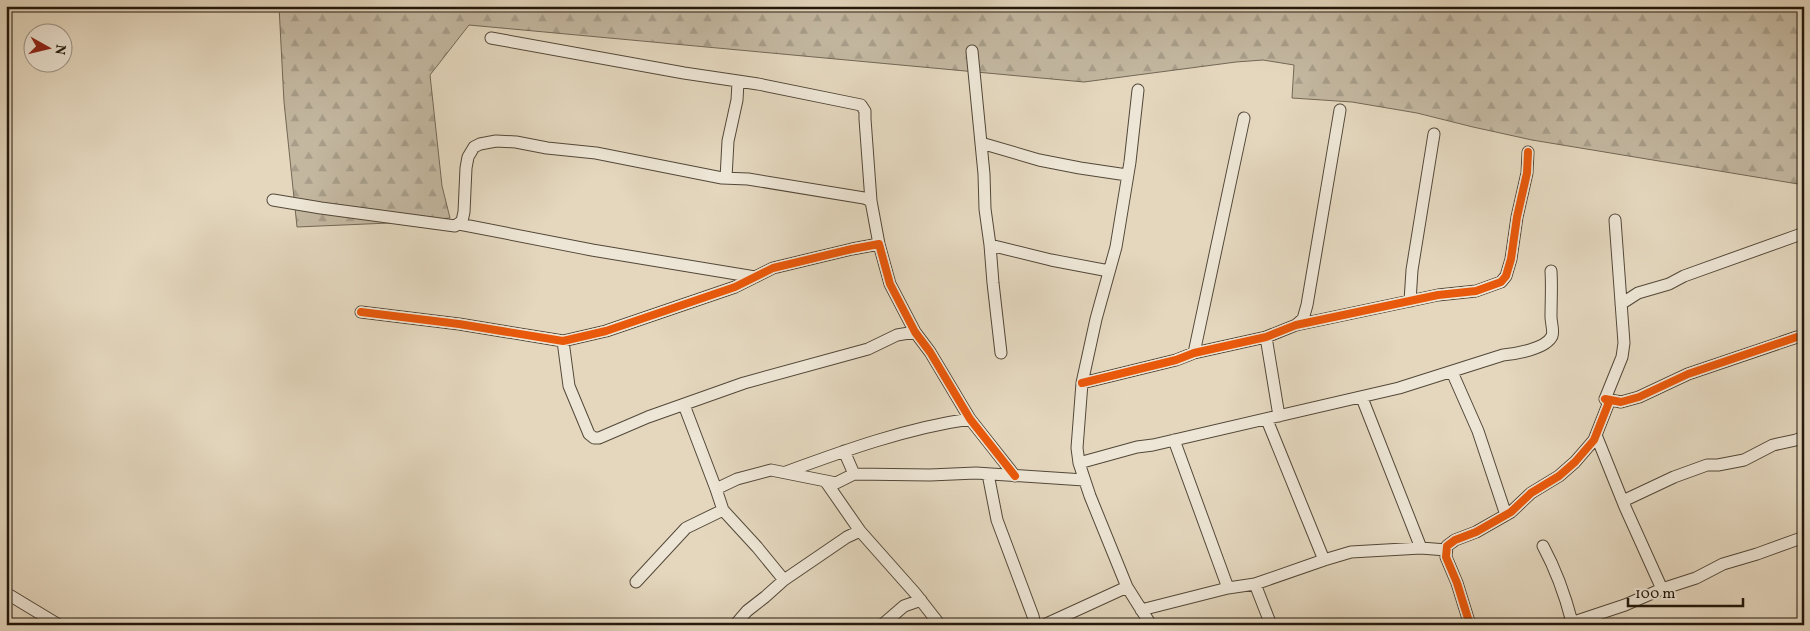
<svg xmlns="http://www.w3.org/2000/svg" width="1810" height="631" font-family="Vollkorn,serif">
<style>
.forest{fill:url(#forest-firs);stroke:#736856}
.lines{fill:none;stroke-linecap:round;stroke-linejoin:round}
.minor-casing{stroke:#534838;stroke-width:13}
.minor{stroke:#ede5d5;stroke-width:11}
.cycleway-casing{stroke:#ede5d5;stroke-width:11}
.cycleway{stroke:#e8590c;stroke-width:8}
</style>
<defs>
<pattern id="forest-firs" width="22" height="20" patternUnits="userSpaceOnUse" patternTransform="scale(1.25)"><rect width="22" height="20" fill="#c3b7a0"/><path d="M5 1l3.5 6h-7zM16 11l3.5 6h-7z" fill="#a79d89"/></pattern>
</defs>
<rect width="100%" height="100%" fill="#e4d7be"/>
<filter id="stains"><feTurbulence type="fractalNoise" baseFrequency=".004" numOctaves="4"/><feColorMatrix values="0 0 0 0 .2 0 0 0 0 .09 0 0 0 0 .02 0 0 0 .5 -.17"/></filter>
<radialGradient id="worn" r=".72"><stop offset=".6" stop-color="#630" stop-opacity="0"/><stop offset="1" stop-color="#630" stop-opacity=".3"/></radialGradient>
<path class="forest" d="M279 6H1804V185L1532 140 1473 127 1417 113 1352 102 1292 98 1294 65 1263 60 1236 62 1084 82 469 25 430 75 442 186 450 218 389 223 297 227 284 102Z"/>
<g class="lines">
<defs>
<path id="minor" d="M491 38 684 73 758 84 861 105 865 111V119L871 201
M972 51 984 174 985 209 990 245
M1138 90 1130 162 1116 247 1096 319 1082 383 1077 448 1079 463 1090 496 1127 587 1151 625
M981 143 1039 160 1080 168 1127 175
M726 178 728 141 737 100 738 82
M273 200 321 208 455 226 462 221 464 212 466 168 468 157 474 147 480 144 496 141 516 142 547 148 596 153 722 178 748 179 864 198 871 201 879 244
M459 224 592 250 755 277
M1410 301 1412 270 1434 134
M1621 304 1638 293 1669 284 1684 276 1804 233
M361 312 459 324 563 341 606 331 735 287 773 268 852 249 879 244 890 284 915 332 930 352 970 419 1015 476
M1296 325 1303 319 1307 305 1340 110
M1266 337 1279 416
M563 341 569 386 589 434 594 438H599L648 417 744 383 868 349 897 335 915 332
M1001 353 993 283 990 245 1051 260 1109 271
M1194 353 1244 118
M1452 372 1478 431 1506 515
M1082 383 1176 360 1194 353 1266 337 1296 325 1438 295 1476 291 1501 282 1506 276 1511 259 1517 217 1527 173 1528 152
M1362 398 1421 548
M1605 399 1622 357 1624 343 1615 220
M684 405 716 489 723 510 757 547 784 580 847 537 860 531 915 593 940 625
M1267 420 1324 560
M1596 435 1625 507 1662 589
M1174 440 1228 588
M844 451 854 474
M1079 463 1137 447 1153 445 1399 388 1503 355C1515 354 1546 349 1552 336 1554 331 1551 323 1551 317 1551 302 1552 286 1551 271
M786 472C846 450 907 428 970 419
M988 474 997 520 1033 616 1035 625
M826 482 860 531
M716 489 737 479 771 470 836 483 854 474 930 475 976 473 1084 480
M1623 501 1674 477 1707 465H1718L1744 460 1773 445 1796 440 1804 437
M1543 546C1556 570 1565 595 1572 622
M636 582 686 528 723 510
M1255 584 1271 625
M6 593 59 625
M1141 610 1228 588 1255 584 1324 560 1351 552 1421 548 1446 550
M735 625 747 611 765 597 784 580
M882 625 904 606 921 600
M1044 625 1127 587
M1470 625 1457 583 1446 557 1447 546 1455 540 1476 532 1511 512 1531 493 1559 476 1575 462 1594 440 1609 402 1605 399 1621 402 1639 397 1688 374 1797 337H1804
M1565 625 1625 605 1662 589 1696 578 1723 564 1757 554 1804 537"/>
</defs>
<use href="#minor" class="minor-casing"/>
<use href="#minor" class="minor"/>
<defs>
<path id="cycleway" d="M361 312 459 324 563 341 606 331 735 287 773 268 852 249 879 244 890 284 915 332 930 352 970 419 1015 476
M1082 383 1176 360 1194 353 1266 337 1296 325 1438 295 1476 291 1501 282 1506 276 1511 259 1517 217 1527 173 1528 152
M1470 625 1457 583 1446 557 1447 546 1455 540 1476 532 1511 512 1531 493 1559 476 1575 462 1594 440 1609 402 1605 399 1621 402 1639 397 1688 374 1797 337H1804"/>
</defs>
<use href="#cycleway" class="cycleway-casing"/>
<use href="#cycleway" class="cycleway"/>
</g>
<rect width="1810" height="631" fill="none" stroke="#e4d7be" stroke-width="25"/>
<rect x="8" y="8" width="1795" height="616" fill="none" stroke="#23180c" stroke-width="2.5"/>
<rect x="12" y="12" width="1785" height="606" fill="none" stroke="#23180c"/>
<g transform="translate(48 48) rotate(98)"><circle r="24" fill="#ede5d5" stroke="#9c9385"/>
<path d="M0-4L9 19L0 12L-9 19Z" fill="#8f2418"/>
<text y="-8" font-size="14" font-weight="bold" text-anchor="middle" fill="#23180c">N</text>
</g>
<path d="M1628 598v8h115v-8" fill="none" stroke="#23180c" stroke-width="2.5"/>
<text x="1635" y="598" font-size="15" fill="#23180c" stroke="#ede5d5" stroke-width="4" paint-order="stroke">100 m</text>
<rect width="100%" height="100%" filter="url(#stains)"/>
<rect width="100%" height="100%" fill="url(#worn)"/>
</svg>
